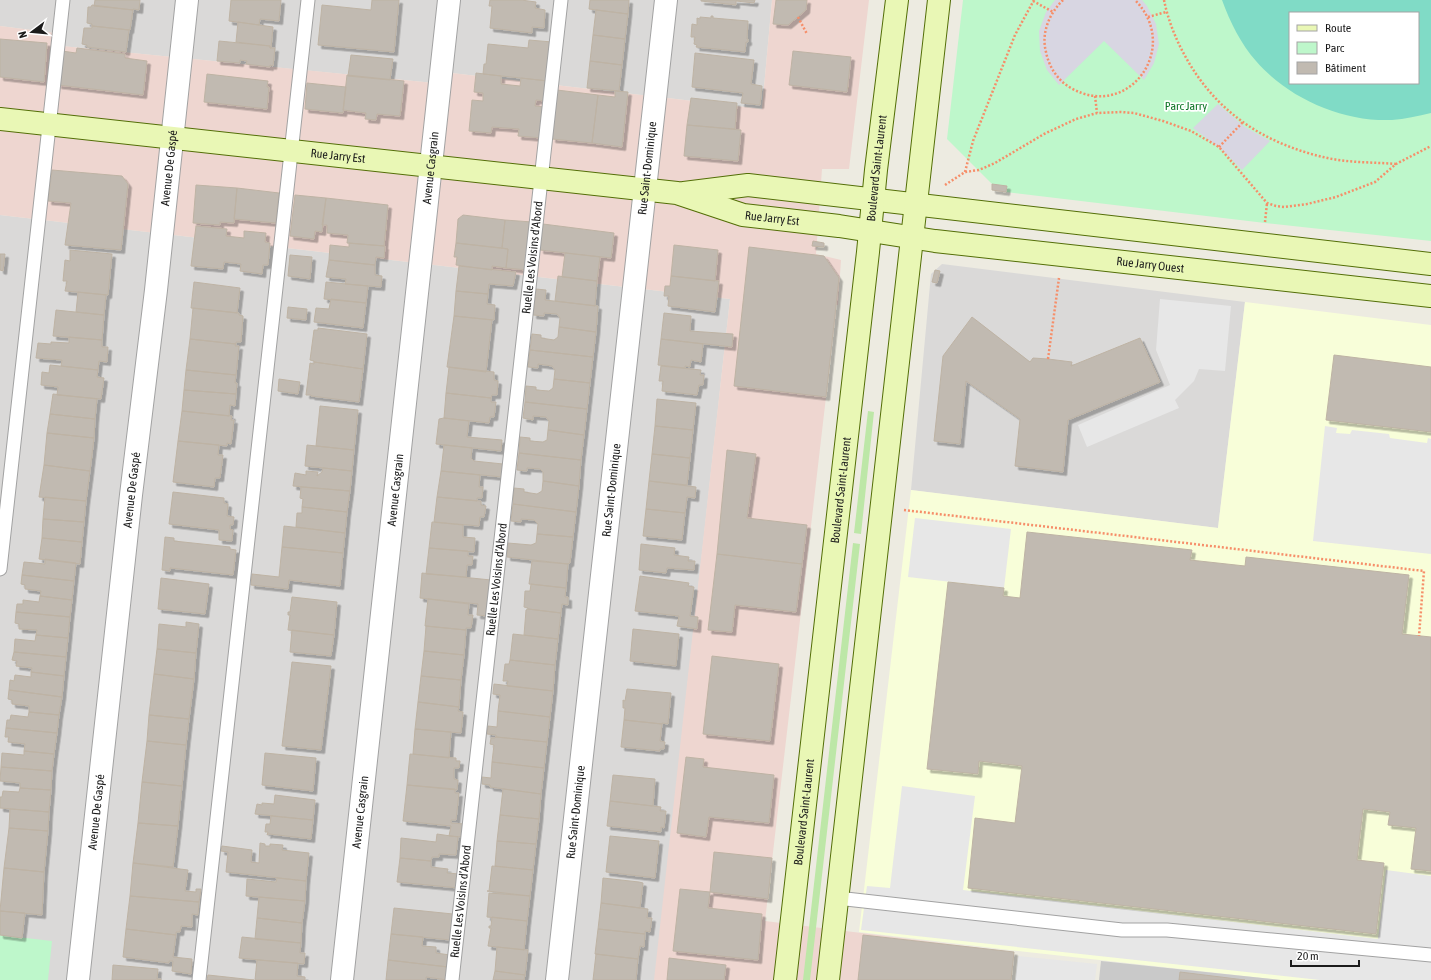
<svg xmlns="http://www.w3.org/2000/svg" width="1431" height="980" font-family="'Asap Condensed',sans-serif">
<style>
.residential{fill:#dad9d8}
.commercial{fill:#eed6d0}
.education{fill:#f8fed9}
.religious{fill:#c9c9c9}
.grass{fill:#bde7a7}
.park{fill:#bef7cb;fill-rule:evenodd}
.pitch{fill:#80dbc6;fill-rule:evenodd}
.parking{fill:#e7e7e7}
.plaza{fill:#d8d6e2}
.building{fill:#c1bab1;stroke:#beb3a4;filter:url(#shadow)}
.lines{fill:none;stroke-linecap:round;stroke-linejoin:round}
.lane-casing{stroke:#a2a2a2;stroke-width:15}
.street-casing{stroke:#a2a2a2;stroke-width:24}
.secondary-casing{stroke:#536e07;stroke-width:24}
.path{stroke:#f68e69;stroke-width:2.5;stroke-dasharray:2 2;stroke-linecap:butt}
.lane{stroke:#fff;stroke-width:13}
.street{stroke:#fff;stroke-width:22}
.secondary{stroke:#e9f7b5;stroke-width:22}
.labels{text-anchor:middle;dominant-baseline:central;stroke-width:3.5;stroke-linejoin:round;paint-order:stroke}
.park-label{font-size:12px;fill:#0e7526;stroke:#fff}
.street-label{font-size:12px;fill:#1b1b1b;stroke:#fff}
</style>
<defs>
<filter id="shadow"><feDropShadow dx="3.5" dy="3.5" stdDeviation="0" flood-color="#0004"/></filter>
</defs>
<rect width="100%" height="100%" fill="#edebe1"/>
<path class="residential" d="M0 0H772L762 109 434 71V83L61 46 62 34 0 26Z
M0 215 730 299 655 980H0Z
M942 264 1245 302 1218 528 911 490 931 274Z"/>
<path class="commercial" d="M772 0H869L849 169H822L816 254 841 260 838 305 740 300 836 311 765 921 1014 952 1011 980H654L730 299 0 215V26L63 34 62 46 434 83V71L762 109Z"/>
<path class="education" d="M1245 302 1431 325V980H1281L1027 952 859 932 911 490 1218 528Z"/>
<path class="religious" d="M1101 961 1281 980H1099Z"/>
<path class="grass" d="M868 411 874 412 861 534 854 533Z
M853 543 860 544 810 980H803Z"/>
<path class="park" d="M963 0H1431V241L1265 223 1006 192 1007 186 992 184 947 139ZM1290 13H1418V83H1290Z
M0 935 52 941 48 980H0Z"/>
<path class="pitch" d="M1222 0H1431V113C1418 116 1405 119 1392 120 1342 122 1288 98 1256 61 1241 44 1230 22 1222 0ZM1290 13H1418V83H1290Z"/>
<path class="parking" d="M1160 299 1231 306 1225 371 1199 369 1194 381 1175 400 1179 408 1087 447 1078 425 1170 385 1156 350Z
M1325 426 1337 428 1336 433 1350 434 1352 430 1389 434 1390 438 1427 443 1428 438 1431 439V554L1313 541Z
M915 518 1011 529 1004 588 908 577Z
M902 786 975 796 963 890 1378 939 1386 870 1431 876V980H1320L861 930 867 886 890 888Z
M1018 956 1097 964 1095 980H1015Z"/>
<path class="plaza" d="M1055 0H1142L1147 6 1156 24 1159 44 1154 63 1144 80 1104 41 1059 85 1047 70 1040 51 1039 31 1046 12Z
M1218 104 1245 127 1270 141 1242 170 1223 151 1193 128Z"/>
<path class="building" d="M95 0H140L139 10 133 9V10L94 6Z
M231 0H281L279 21 260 19 259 25 229 21Z
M372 0H399L394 52 318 45 322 5 371 10Z
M490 0H521L536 2 535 8 545 10 544 28 532 27V33L490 28 492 6H489Z
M590 0H629L628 14 589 9Z
M701 0H755L754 3 736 1V5L701 1Z
M776 0H807L806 10 788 25 773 24Z
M92 5 133 10 130 30 92 26V24L87 23 88 7H91Z
M596 10 628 14 625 39 593 35Z
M711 16H713V18L748 21 747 39H748V42H746L745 52 696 47 697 45 694 44 695 37H691L692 24 697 25V18L700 19V17L711 18Z
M238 22 273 27 271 48H270V46L236 42Z
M92 26 129 30 126 52 87 47V45L82 44 84 28H92Z
M593 35 625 39 622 65 590 61Z
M0 39 47 43 44 82 0 77Z
M529 40 552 42 548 81 483 74 484 64H486L488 44 528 48Z
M219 41 270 46V48H275L273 66 270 65V67L246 64 247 61 240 60V63L217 61Z
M77 48 125 54V58L147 61 143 95 58 85 62 51 76 53Z
M793 51 851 57 847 92 789 85Z
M695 53 754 60 751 84 762 86 760 105 741 103 743 93 692 87Z
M351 55 393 59 390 80 348 76Z
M590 61 622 65 619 91 587 88Z
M476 73 501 76V84L520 86 521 78 548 81 546 101 536 100 535 106 545 107 542 138 518 136 519 129 492 127 491 133 469 131 472 100 483 101V93L474 92Z
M207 74 268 81 267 87H269L267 109 204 102Z
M347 75 404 81 400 116 377 114 376 120 365 119 366 113 343 110Z
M307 83 346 87 343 113 305 109Z
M557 90 598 95 592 143 552 139Z
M615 91 628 92 622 147 592 143 598 95 615 97Z
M691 98 737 103 735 129 687 125Z
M687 125 741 130 738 161 684 156Z
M52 170 122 176 128 184 121 250 65 245 71 203 48 201Z
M992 184 1007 186 1006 192 992 190Z
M196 185 237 188 234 223 220 222V225L193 223Z
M237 188 279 193 276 223 234 219Z
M295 195 326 198 322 232 315 231 314 239 290 236Z
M326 198 388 205 384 246 347 243 348 235 327 233V225H322Z
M463 215 505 220 502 248 456 243 458 219Z
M505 220 532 222 527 270 506 268 508 249 502 248Z
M543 224 614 233 611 258 540 250Z
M196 226 227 229 226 236 244 238V231L266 233 265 242 270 243 268 265H263L262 274 240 271 241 264 224 262 223 269 191 266Z
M813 241 824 243V247L812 246Z
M349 243 385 246 384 258 376 257 375 265 329 260 330 245 349 247Z
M456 243 508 249 506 268 492 266V270L456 265 457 257H454Z
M674 245 718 250 715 281 671 276Z
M749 247 824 256 839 278 826 397 734 386Z
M70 250 112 254 108 295 65 291 67 281H63L65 260 70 261Z
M565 253 600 257 597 281 562 277Z
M0 254H5L3 271 0 270Z
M290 255 312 257 310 279 288 276Z
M329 260 375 265V275L382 276 381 287 345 284 346 279 326 277Z
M459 266 516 272 513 286 489 284 488 294 456 291Z
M935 270 940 271 937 283 932 282Z
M558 276 597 281 595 306 555 301Z
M671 276 719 281 715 312 668 306 669 296H664L665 286H670Z
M194 282 240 288 237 313 191 308Z
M326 282 368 286 366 303 324 299Z
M536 289 546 290 545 300 598 306 596 332 559 327 560 318 557 314 544 313V316L533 315Z
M456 291 488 294 487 304 495 305 494 320 454 316Z
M78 292 106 295 104 315 76 312Z
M331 299 366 303 363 328 314 322 316 308 329 309Z
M288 307 307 309 306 320 287 318Z
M193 308 239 313V315L243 316 241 342H236V344L190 339Z
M56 310 104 315 102 340 53 336Z
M664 313 691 316 690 331 733 334 732 347 661 339Z
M454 316 492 320 486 372 447 367Z
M972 317 1030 362 1033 358 1048 359 1072 362 1071 366 1140 338 1160 382 1068 420 1063 472 1015 466 1020 419 966 381 960 444 934 441 943 356Z
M559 327 596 332 593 357 530 350 532 334 541 335V338L554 340 558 337Z
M318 328 367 334 363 369 314 362V361L310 360 314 330H318Z
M69 337 102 340V347H108L107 362 99 361 98 370 61 366 62 360 36 358 38 343 51 344V342L69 343Z
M190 339 236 344 235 346H239L236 375 186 370Z
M661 339 703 344 701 362 691 360 690 367 685 366V368L658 365Z
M530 350 593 357 590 383 554 379 555 370 552 366 538 364V368L528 367Z
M1334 355 1431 367V432L1326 420Z
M314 362 363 369 359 402 311 396V395H306L310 363 314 364Z
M50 365 98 370 97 377 104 378 101 399 57 395 58 387 41 385 42 372 49 373Z
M661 366 701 370 700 375H704L703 385H699L697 395 662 391 663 381H659Z
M449 367 494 372V380L498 381 497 395H492L491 398 446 393Z
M186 370 236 375 235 383H237L236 394 184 390Z
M279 379 300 382 298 394 278 391Z
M554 379 590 383 587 409 525 402 526 386 536 387V390L549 391 553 388Z
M184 390 236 394 235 406 230 405 229 416 182 411Z
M446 393 491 398V402H496L494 417H490L489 423 444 418Z
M53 394 97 399 95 419 50 414Z
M657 399 696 403 693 430 655 426Z
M525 402 587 409 584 435 548 430 549 421 546 417 533 416V420L523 418Z
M320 406 358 410 354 450 316 446Z
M182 411 232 416 231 420H234L231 444 227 443V446L178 441Z
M50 414 95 419 94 438 47 433Z
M444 418 469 421 467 437 502 440 501 451 436 444 439 419Z
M655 426 693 430 690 458 652 454Z
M548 430 584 435 581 460 519 453 520 437 530 438V441L543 442 547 440Z
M47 433 94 438 90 471 44 465Z
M178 441 219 445 218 455H223L220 478H215L214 487 173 482Z
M307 445 354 450 352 471 305 466Z
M444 445 472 448 471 458 474 461 503 464 502 477 441 471Z
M727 450 756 454 747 518 807 525 802 564 717 554Z
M519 453 581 460 579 486 543 481V472L540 469 527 468V471L517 470Z
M652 454 690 458 687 485 649 481Z
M44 465 90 471 86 501 39 497Z
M323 468 352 471 350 491 293 486 295 473 306 475V471L318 472 317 476 322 472Z
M441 471 480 475 479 487H483L482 498H477V501L437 497Z
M543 481 579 486 576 512 513 504 514 488 524 489V492L537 494 542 491Z
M649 481 696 487 695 498 687 497 685 513 646 509Z
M301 487 350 491 347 512 302 507 303 499 300 498Z
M173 492 224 498V503L228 504 227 516 234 517 233 525H230V529L233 530 232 541 219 540V530L169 524Z
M45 497 86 501 84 522 43 519Z
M437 497 481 501V505L486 506 484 517H480L479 526 434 522Z
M513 504 576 512 573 537 537 534 538 524 534 520 521 519V522L511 521Z
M302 507 347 512 345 533 296 527 297 513H302Z
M646 509 685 513 682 540 643 536Z
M43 519 84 522 82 542 42 538Z
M432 522 463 525V537L475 538 474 552 429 548Z
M284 526 345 533 343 553 282 547Z
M1027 532 1192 550 1190 560 1245 566 1246 557 1409 575 1402 634 1431 637V871L1411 869 1416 828 1388 825 1390 812 1363 809 1357 860 1384 863 1376 934 968 888 975 818 1015 823 1022 766 979 761 978 774 927 769 948 582 1004 588 1003 596 1020 598Z
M537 534 573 537 570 563H569L568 564 507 557 508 543 531 545 536 543Z
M165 537 174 538V541L230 547V549L236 550 233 575 170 568V571L162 570Z
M42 538 82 542 80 564 39 559Z
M641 544 675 548 674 555 689 557 688 561H695L694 570 667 568 666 573 639 570Z
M282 547 343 553 340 586 289 580 288 589 251 585 252 574 279 577Z
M429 548 468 551V556H473L472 565H467L466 577 426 574Z
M717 554 802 564 796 612 735 605 732 632 708 630Z
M45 559 76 563 74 581 22 575 24 562 45 564Z
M532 561 568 564 566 588 529 584Z
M422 573 491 580 488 616 477 615 478 604 420 598Z
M22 575 74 581 72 600 40 596 41 591 25 589V585L21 584Z
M640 576 689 583 688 586 694 587 690 616 698 617 697 629 677 626 679 616 635 611Z
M161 578 209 584 205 614 158 609Z
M531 584 566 588 565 597H568V605L562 604 561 613 528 609V608L524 607 525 591H530Z
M40 596 72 600 70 617 16 612 17 604H23V600L39 602Z
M292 597 337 602 334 635 288 630 290 615H288V612H290Z
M428 599 469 604 468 615H473L471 628H466V630L425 626Z
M528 609 561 613 558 639 524 635 526 610Z
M16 612 70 617 68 638 36 635 37 630 19 629V624L15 623Z
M186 622 199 624 196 653 157 649 159 624 186 627Z
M426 626 466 630 464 655 424 651Z
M633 629 679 634 676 666 630 661Z
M292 630 334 635 331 656 290 652Z
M513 634 558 639 555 665 510 660Z
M36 635 68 638 66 657 14 652 15 639 35 641Z
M157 649 196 653 194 679 154 674Z
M424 651 464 655 461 680 421 676Z
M14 652 66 657 64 676 31 672 32 668 16 666 17 661 12 660Z
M712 656 779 664 770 741 703 734Z
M510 660 555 665 553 691 507 686 508 681H503L505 664H509Z
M292 662 331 666 321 750 282 746Z
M31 672 64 676 62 697 9 690 10 680 14 681 15 675 31 677Z
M154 674 194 679 189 719 149 715Z
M421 676 461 680 459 707 418 702Z
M494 684 553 691 550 717 498 711 500 695 493 694Z
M627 689 671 693 668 724 662 723V724L624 720 625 708H623V700L625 701Z
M9 690 62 697 59 715 29 712V706L12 704V700L8 699Z
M418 702 459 707 458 711 463 712 461 733 415 729Z
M498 711 550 717 547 742 496 737V735L487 734 488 726 497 727Z
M29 712 59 715 57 733 6 728 7 720H10L11 715 28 717Z
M149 715 189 719 186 745 147 741Z
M624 720 662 724 660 741 665 742 664 749H660V751L621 747Z
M6 728 57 733 54 754 24 751 25 744 8 742 9 737H5Z
M415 729 451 732 449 758 413 754Z
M496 737 547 742 544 768 492 762 494 745 490 744 491 738H495Z
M147 741 186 745 182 786 142 782Z
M24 751 54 754 52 771 1 767 2 753 24 755Z
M265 753 316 758 313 791 262 785Z
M410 754 456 758V761H460L459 768H454V779L458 780 457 790 407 785Z
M686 757 704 759 703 767 774 775 769 823 709 817 706 837 677 833Z
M492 762 544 768 541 794 490 787V785L482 784V777L491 778Z
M1 767 52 771 51 790 20 788V783L0 781Z
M613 775 655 779 653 806 610 801Z
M142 782 182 786 178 826 138 823Z
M407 785 455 789V793H459L456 820H451V823L465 824 464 837 449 836 451 826 403 821Z
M20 788 51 790 49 812 0 808V797H2L3 791 19 792Z
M503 789 541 794 539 819 500 815Z
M275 795 315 800 313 820 255 814 257 804 262 805V803L274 804Z
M610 801 661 807 660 811H666L664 828 661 827V832L607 826Z
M10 809 49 812 48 831 9 828Z
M500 815 539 819 536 844 497 841Z
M271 816 313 820 311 839 269 834 267 835 268 832H265L266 824H270Z
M138 823 178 826 173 867 133 863Z
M9 828 48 831 44 872 4 868Z
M437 834 458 837 456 855 439 854V857H432L431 861 400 858 401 838 436 842Z
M610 836 659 841 655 878 606 872Z
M497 841 536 844 533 870 495 866Z
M260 843 265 844V846H270V844L283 845 282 850 309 853 306 881 226 872 228 852 221 851 222 846 252 850 251 862 259 863Z
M714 852 772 858 768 899 710 892Z
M400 858 431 861V867L448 869 447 873 460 874 458 888 397 882Z
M133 863 188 870 185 891 196 892V889H201L199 902 130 896Z
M492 866 533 870 530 896 487 891H489Z
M4 868 44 872 42 915 0 911Z
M277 878 306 881 305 901 246 896 247 879 276 882Z
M603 878 639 882 643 883 640 908 601 903Z
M680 889 710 892 708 908 762 914 758 960 673 951Z
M489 893 530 896 527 921 487 917Z
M130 896 199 902 198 915 192 914V927L181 926 180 932H176V935L126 929Z
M259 897 305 901 302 923 257 918Z
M601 903 648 909 647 918H652L650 932 645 931V934L598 929Z
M394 908 453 914 450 940 391 934Z
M0 911 25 913 22 938 0 935Z
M492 917 527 921 524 950 488 946 491 928H489V926H491Z
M257 918 302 923 301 943 255 939Z
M126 929 176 935 173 957 192 959 191 974 172 971 173 961H169V963L123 957Z
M598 929 645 934 644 947 640 946 638 959 595 954Z
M391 934 423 937 422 946 436 947V953L450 955 448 967 388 960Z
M863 935 1014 952 1011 980H858Z
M242 937 301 943 300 953H305L304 964 239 958Z
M497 947 528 950 525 975 495 971Z
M596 954 638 959 636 980H593Z
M669 958 726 965 724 980H667Z
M257 960 298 963 297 976 305 977V980H255Z
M388 960 448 967 447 980 426 977V980H386Z
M113 965 158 969 157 979H161V980H112Z
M495 971 525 975 524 980H493Z
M1180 972 1245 980H1179Z
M208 975 254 980H207Z"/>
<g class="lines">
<defs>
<g id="lane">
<path d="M0 569 63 0"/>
<path d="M837 898 1122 930H1167L1431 955"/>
<path d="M199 980 308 0"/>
<path id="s1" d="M452 980 561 0"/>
</g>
<g id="street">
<path id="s2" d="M78 980 131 495 156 290 187 0"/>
<path id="s3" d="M342 980 449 0"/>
<path id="s4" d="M557 980 666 0"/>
</g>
<g id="secondary">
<path id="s5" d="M0 119 677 193 743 215 839 226 935 241 1431 296"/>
<path d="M684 193 748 185 1431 264"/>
<path id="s6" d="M785 980 868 252 876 170 897 0"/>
<path d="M828 980 939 0"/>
</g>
</defs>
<use href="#lane" class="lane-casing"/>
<use href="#street" class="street-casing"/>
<use href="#secondary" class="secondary-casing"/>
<path class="path" d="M1063 0C1049 14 1041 33 1046 52 1049 67 1058 81 1071 88 1128 121 1182 48 1135 0
M1164 0C1172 40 1197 84 1229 111 1255 134 1289 149 1323 157 1347 163 1372 162 1396 164
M1033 1 1053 12
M798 17 807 34
M1148 17 1166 12
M1095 96 1097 113
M1219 147 1243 122
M965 172 973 141 1015 35 1034 0
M945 185 965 172 979 170 995 163 1044 134 1076 119 1097 113 1121 112 1134 113 1163 121 1191 131 1219 147 1267 203 1276 206 1284 207 1307 204 1336 197 1375 182 1396 164 1431 146
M1265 222 1267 203
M1048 359 1059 278
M904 510 1424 571 1419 636"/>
<use href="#lane" class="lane"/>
<use href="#street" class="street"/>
<use href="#secondary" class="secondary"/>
</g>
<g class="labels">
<g class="park-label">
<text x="1186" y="106">Parc Jarry</text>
</g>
<g class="street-label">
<text stroke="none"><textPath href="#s5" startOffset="340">Rue Jarry Est</textPath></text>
<text stroke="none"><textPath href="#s2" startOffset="817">Avenue De Gaspé</textPath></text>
<text stroke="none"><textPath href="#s3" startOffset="817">Avenue Casgrain</textPath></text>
<text stroke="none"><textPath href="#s4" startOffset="817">Rue Saint-Dominique</textPath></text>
<text stroke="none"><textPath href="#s6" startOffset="817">Boulevard Saint-Laurent</textPath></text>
<text stroke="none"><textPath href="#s5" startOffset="780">Rue Jarry Est</textPath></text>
<text stroke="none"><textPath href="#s1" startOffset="727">Ruelle Les Voisins d’Abord</textPath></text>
<text stroke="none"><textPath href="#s5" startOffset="1161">Rue Jarry Ouest</textPath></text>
<text stroke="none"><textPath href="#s2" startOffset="493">Avenue De Gaspé</textPath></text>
<text stroke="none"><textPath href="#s3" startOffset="493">Avenue Casgrain</textPath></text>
<text stroke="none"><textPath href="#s4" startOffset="493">Rue Saint-Dominique</textPath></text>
<text stroke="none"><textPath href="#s6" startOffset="493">Boulevard Saint-Laurent</textPath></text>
<text stroke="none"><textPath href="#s1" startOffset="403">Ruelle Les Voisins d’Abord</textPath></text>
<text stroke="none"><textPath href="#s2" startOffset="169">Avenue De Gaspé</textPath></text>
<text stroke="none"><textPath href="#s3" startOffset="169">Avenue Casgrain</textPath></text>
<text stroke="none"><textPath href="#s4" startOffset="169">Rue Saint-Dominique</textPath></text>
<text stroke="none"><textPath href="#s6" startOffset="169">Boulevard Saint-Laurent</textPath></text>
<text stroke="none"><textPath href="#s1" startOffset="79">Ruelle Les Voisins d’Abord</textPath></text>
</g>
</g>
<rect x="1289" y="12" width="130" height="72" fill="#ffffff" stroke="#a4a4a4"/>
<rect x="1297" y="25" width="20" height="6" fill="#e9f7b5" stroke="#a4a4a4"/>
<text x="1325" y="32" font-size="12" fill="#1b1b1b">Route</text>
<rect x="1297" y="42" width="20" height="12" fill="#bef7cb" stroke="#a4a4a4"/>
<text x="1325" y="52" font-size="12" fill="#1b1b1b">Parc</text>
<rect x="1297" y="62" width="20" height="12" fill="#c1bab1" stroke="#a4a4a4"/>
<text x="1325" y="72" font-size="12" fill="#1b1b1b">Bâtiment</text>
<g transform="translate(32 32) rotate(254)" stroke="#ffffff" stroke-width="3" paint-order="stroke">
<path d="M0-3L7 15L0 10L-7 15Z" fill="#1b1b1b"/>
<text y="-6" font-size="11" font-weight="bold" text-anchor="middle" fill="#1b1b1b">N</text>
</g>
<path d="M1291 960v6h68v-6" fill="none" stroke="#1b1b1b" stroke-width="2"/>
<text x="1297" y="960" font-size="12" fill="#1b1b1b" stroke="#ffffff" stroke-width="3" paint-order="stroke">20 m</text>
</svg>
